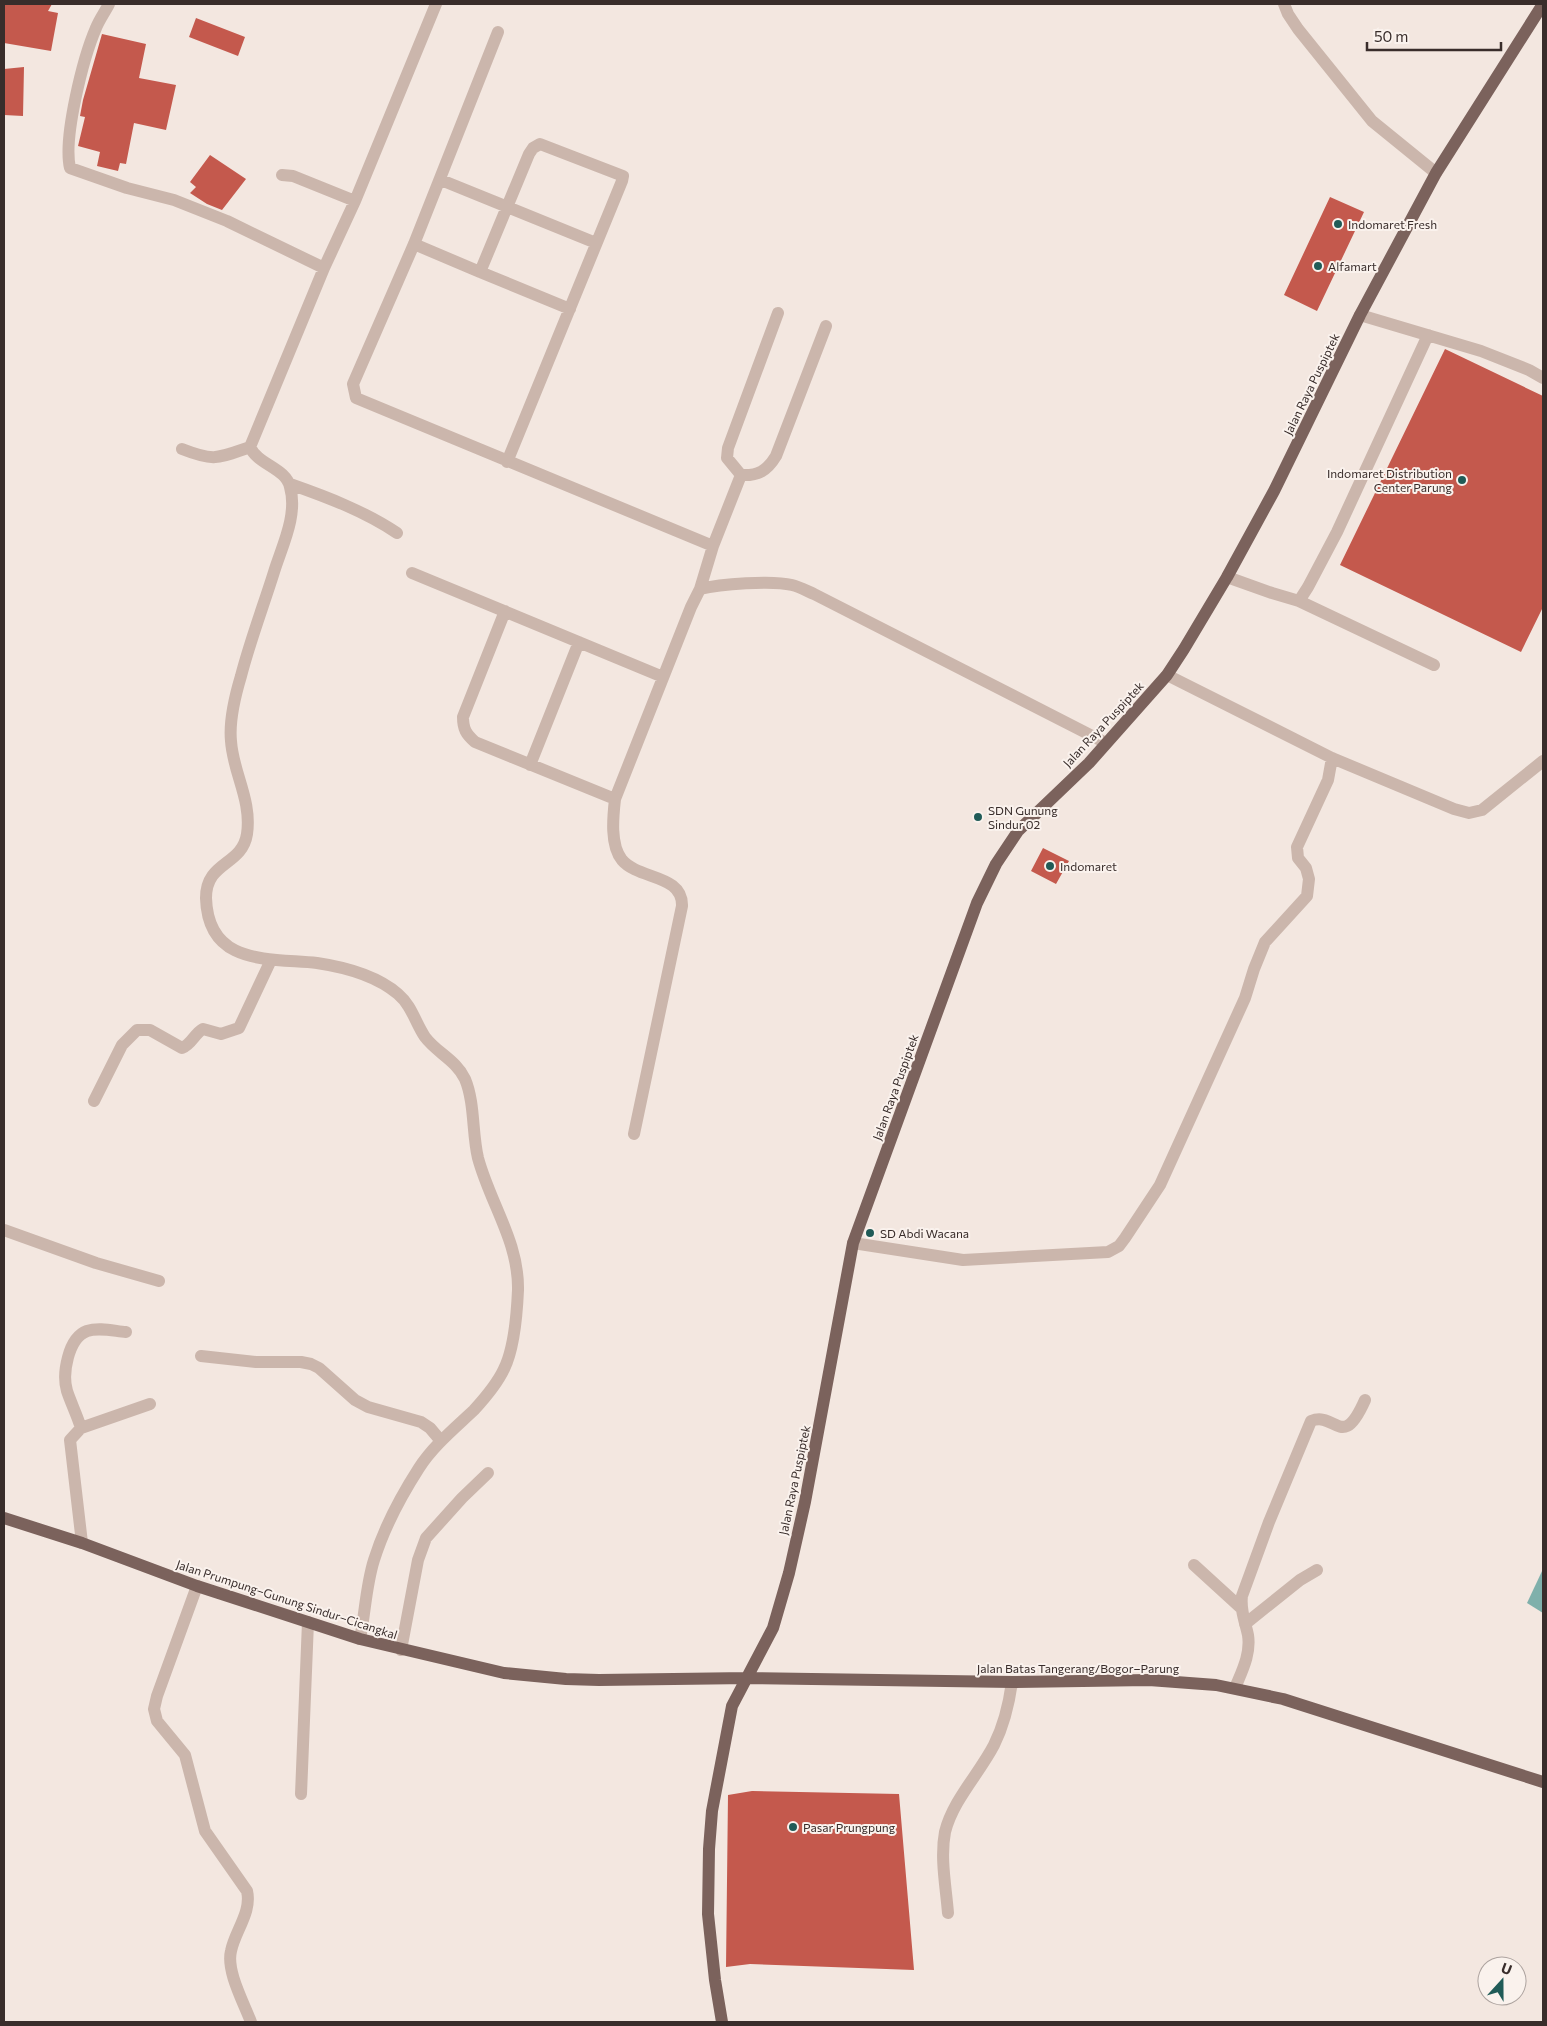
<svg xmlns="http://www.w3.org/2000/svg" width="1547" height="2026" font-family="Commissioner,sans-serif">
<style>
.water{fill:#7fb0ab}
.building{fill:#c4594d}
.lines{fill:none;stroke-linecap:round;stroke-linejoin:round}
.minor{stroke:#cbb6ac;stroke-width:12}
.major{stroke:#7b625c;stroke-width:12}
.poi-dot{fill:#205b57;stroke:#faf2ed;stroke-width:2}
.labels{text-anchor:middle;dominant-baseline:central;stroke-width:4;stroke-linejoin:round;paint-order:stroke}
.poi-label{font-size:12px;fill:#392d2b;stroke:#faf2ed;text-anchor:start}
.street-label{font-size:12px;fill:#392d2b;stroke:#faf2ed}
</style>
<rect width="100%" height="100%" fill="#f3e7e0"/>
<path class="water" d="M1543 1569V1613L1527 1603Z"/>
<path class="building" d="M4 4H52L48 11 58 13 51 51 4 43Z
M196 18 245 37 238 56 189 37Z
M102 34 146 44 139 78 176 85 166 130 134 123 126 164 120 163 118 171 97 166 100 152 78 146 85 117 80 116 83 100Z
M24 67 23 116 4 115V69Z
M210 155 246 179 222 210 207 204 190 193 196 187 190 182Z
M1330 197 1364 212 1317 311 1284 295Z
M1445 349 1543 396V607L1521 652 1340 565Z
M1043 848 1069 861 1056 884 1031 871Z
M752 1791 899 1794 914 1970 750 1964 726 1967 728 1795Z"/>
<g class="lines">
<path class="minor" d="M109 4C105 12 99 20 96 28 83 58 63 138 70 168L127 188 174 200 227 221 324 268
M1284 4 1288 14 1298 29 1372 121 1436 173
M498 32 414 244 353 384 356 398 713 546
M282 175 293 176 355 201
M441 180 596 243
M414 244 480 272 529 154 533 148 540 144 623 176 622 181 507 462
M480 272 570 309
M1360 315 1481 351 1529 370 1543 378
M182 449C215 462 218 458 250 447
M741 475C758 476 767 471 776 456L826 326
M290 484C327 497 364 511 397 533
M412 573 663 677
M1227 577 1272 593 1299 601 1308 587 1337 532 1428 335
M700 589 713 546 741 475 727 458 728 448 778 313
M1299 601 1434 665
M505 611 463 717C463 729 466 734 475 742L615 799
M1167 675 1332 758 1454 809 1469 813 1482 810 1543 761
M530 765 579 642
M94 1101 122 1045 137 1030H150L182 1048C192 1044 194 1034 203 1029L221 1034 239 1028 271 960
M634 1134 682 906C683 874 639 880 622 860 610 845 613 817 615 799L691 607 700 589C720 584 772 580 792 585 800 587 807 591 814 594L1106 743
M4 1230 96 1263 159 1281
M853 1243 963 1260 1108 1252 1119 1246 1125 1238 1160 1185 1245 998 1254 969 1265 942 1307 896 1309 879 1306 868 1298 858 1297 847 1328 780 1332 758
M201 1356 256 1362H301L311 1364 319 1368 355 1400 368 1407 421 1422 430 1428 441 1441
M81 1428C77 1415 71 1403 67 1391 62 1374 68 1338 87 1331 99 1327 114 1331 126 1332
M82 1543 70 1440 81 1428 150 1404
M1194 1565 1240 1607
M197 1586 157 1696 154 1709 157 1721 185 1755 205 1831 247 1891C252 1912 235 1931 231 1951 226 1971 244 2003 251 2022
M1245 1624 1300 1580 1317 1570
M360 1639C365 1614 366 1585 374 1560 384 1528 401 1496 419 1468 433 1446 455 1428 474 1410 485 1398 497 1384 504 1369 514 1349 517 1313 518 1290 519 1242 490 1203 478 1158 472 1133 475 1103 465 1079 456 1060 437 1053 425 1037 415 1022 412 1006 398 994 377 976 344 967 317 963 269 958 208 966 206 898 206 861 242 866 247 834 252 800 233 773 231 741 229 721 235 696 241 676 250 641 263 607 274 572 282 546 298 515 290 487 286 468 258 465 250 447L324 268 355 201 436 4
M401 1650 418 1560 426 1538 462 1498 488 1473
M1235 1688C1242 1671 1251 1654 1248 1635 1245 1621 1240 1610 1242 1596L1269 1522 1311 1421C1336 1411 1342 1452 1365 1400
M301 1794 308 1622
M948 1913C946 1887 940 1858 945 1832 953 1800 979 1774 994 1745 1004 1725 1009 1704 1012 1682"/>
<path class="major" d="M4 1518 82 1543 197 1586 360 1639 504 1673 566 1679 599 1680 748 1678 1012 1682 1149 1680 1216 1685 1283 1699 1543 1782
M722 2022 715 1980 708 1914 709 1849 712 1811 732 1706 773 1628 789 1573 805 1502 853 1243 977 903 996 864 1018 831 1089 763 1167 675 1184 649 1227 577 1274 491 1360 315 1436 173 1543 4"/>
</g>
<g class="poi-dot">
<circle cx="1338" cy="224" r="5"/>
<circle cx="1318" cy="266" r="5"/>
<circle cx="1462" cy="480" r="5"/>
<circle cx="978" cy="817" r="5"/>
<circle cx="1050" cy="866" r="5"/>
<circle cx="870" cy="1233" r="5"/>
<circle cx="793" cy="1827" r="5"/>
</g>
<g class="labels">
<g class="poi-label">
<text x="1348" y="224">Indomaret Fresh</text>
<text x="1328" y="266">Alfamart</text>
<text x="1452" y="473" text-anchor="end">Indomaret Distribution<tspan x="1452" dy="14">Center Parung</tspan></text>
<text x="988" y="810">SDN Gunung<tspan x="988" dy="14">Sindur 02</tspan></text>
<text x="1060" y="866">Indomaret</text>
<text x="880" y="1233">SD Abdi Wacana</text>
<text x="803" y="1827">Pasar Prungpung</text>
</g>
<g class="street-label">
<text transform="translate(1311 384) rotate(-64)">Jalan Raya Puspiptek</text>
<text transform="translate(1103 724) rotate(-47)">Jalan Raya Puspiptek</text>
<text transform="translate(895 1087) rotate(-70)">Jalan Raya Puspiptek</text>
<text transform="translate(794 1480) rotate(-78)">Jalan Raya Puspiptek</text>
<text transform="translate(287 1599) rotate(18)">Jalan Prumpung–Gunung Sindur–Cicangkal</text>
<text x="1078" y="1668">Jalan Batas Tangerang/Bogor–Parung</text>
</g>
</g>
<rect width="1547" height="2026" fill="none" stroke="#392d2b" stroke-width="10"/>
<g transform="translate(1502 1981) rotate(21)"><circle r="24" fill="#faf2ed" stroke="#ada39f"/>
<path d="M0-4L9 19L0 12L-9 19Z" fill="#205b57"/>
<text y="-8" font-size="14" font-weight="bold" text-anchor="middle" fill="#392d2b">U</text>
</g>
<path d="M1367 42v8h134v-8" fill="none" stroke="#392d2b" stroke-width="2.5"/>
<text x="1374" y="42" font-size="15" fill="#392d2b" stroke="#faf2ed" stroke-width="4" paint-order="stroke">50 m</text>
</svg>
